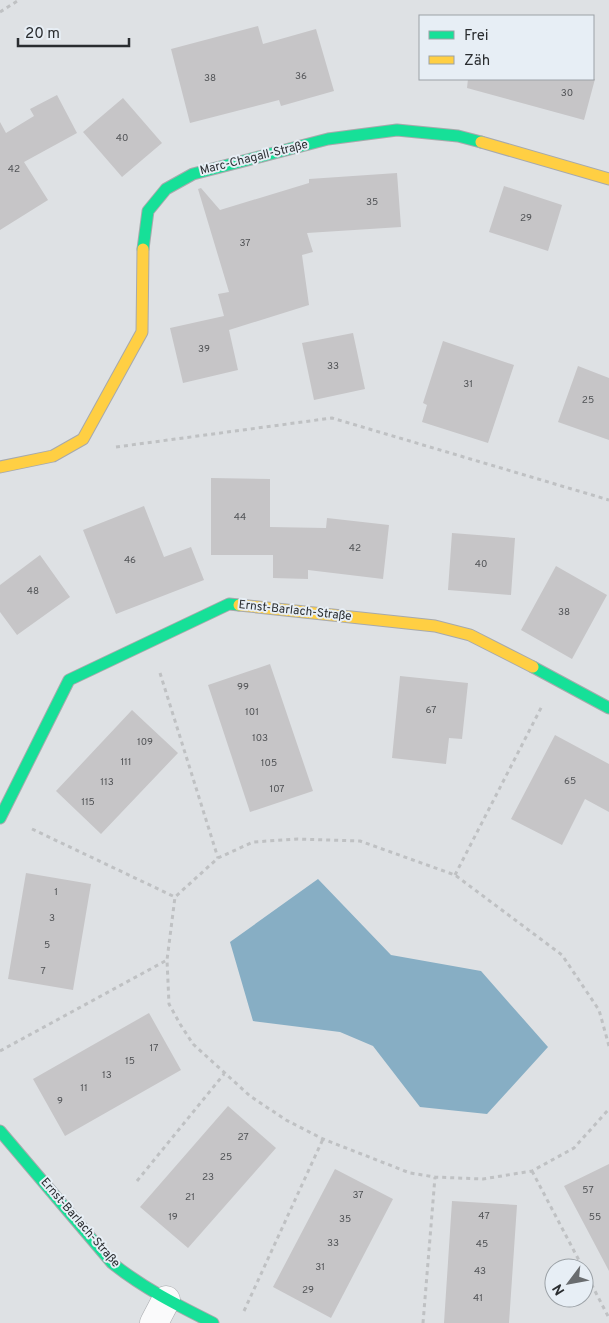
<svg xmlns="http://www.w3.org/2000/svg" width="609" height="1323" font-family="Overpass,sans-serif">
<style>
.water{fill:#87aec4}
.building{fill:#c6c5c7}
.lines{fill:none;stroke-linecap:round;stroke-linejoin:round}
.street-casing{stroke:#a7a9ac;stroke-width:29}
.fast-casing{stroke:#a7a9ac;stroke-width:13}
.slow-casing{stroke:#a7a9ac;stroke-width:13}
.path{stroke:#bfc1c3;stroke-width:3;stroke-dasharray:4 4;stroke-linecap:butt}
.street{stroke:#fafafb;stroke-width:28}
.fast{stroke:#16e098;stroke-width:11}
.slow{stroke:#ffcf43;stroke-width:11}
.labels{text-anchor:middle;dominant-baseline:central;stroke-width:4;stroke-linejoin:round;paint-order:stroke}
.number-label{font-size:10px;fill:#515356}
.street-label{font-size:12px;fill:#2a2d30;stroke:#e7eef5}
</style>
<rect width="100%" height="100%" fill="#dee1e4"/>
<path class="water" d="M318 879 391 955 481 971 548 1047 487 1114 420 1107 373 1046 340 1032 253 1021 230 942Z"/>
<path class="building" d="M258 26 263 44 316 29 334 91 281 106 279 100 190 123 171 49Z
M468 79H595L584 120 467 88Z
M57 95 77 133 24 162 48 200 0 230V122L6 133 34 116 30 109Z
M123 98 162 143 122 177 83 132Z
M397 173 401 227 307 233 313 252 302 255 309 305 229 330 238 370 183 383 170 328 224 316 218 294 229 292 198 189 201 188 220 210 309 183V179Z
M504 186 562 205 548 251 489 232Z
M353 333 365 389 314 400 302 343Z
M443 341 514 365 488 443 422 422 427 405 423 403Z
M578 366 609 378V440L558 422Z
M211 478 270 479V527L326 528 327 518 389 525 383 579 308 570V579L273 578V555H211Z
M144 506 164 557 191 547 204 580 116 614 83 530Z
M452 533 515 538 511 595 448 590Z
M40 555 70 597 17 635 0 612V585Z
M556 566 607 595 572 659 521 630Z
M270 664 313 791 250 812 208 685Z
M400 676 468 683 462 739 449 738 446 764 392 758Z
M132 710 178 753 101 834 56 791Z
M555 735 609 764V812L585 799 562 845 511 819Z
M26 873 91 884 73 990 8 979Z
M149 1013 181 1070 65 1136 33 1079Z
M228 1106 276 1148 188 1248 140 1207Z
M609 1164V1271L564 1186Z
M335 1169 393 1199 331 1318 273 1287Z
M452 1201 517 1205 509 1323H444Z"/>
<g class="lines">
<defs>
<path id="street" d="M154 1323 166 1300"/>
<path id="fast" d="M143 249 148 211 166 189 193 174 328 139 397 130 458 136 481 142
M533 667 609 708
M0 818 69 680 229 604 239 605
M0 1131 112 1263C143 1288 177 1305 213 1323"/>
<path id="slow" d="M481 142 609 179
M0 467 53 456 83 439 142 332 143 249
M239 605 435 626 470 635 533 667"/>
</defs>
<use href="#street" class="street-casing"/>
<use href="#fast" class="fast-casing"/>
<use href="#slow" class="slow-casing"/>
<path class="path" d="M0 12 19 0
M116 447 332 418 609 500
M160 673 218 858
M32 829 175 897
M455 875 542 706
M609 1046 599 1010 562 955 455 875 360 841 298 839 253 842 218 858 175 897 167 960 169 1004 180 1024 193 1044 250 1096 286 1120 323 1139 410 1173 435 1177 483 1179 532 1171 574 1148 609 1109
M0 1051 167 960
M532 1171 583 1268
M137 1181 224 1074
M584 1270 609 1318
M244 1311 323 1139
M423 1323 435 1177"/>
<use href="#street" class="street"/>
<use href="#fast" class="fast"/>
<use href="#slow" class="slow"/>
</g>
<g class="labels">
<g class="number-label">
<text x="301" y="76">36</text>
<text x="210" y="78">38</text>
<text x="567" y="93">30</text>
<text x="122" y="138">40</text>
<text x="14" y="169">42</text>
<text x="372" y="202">35</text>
<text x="526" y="218">29</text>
<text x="245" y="243">37</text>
<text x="204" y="349">39</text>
<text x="333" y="366">33</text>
<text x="468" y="384">31</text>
<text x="588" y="400">25</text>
<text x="240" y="517">44</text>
<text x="355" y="548">42</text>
<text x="130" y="560">46</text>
<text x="481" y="564">40</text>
<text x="33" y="591">48</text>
<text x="564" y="612">38</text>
<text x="243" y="687">99</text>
<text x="431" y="710">67</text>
<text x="252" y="712">101</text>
<text x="260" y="738">103</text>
<text x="145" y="742">109</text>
<text x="126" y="762">111</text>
<text x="269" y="763">105</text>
<text x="570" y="781">65</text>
<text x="107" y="782">113</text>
<text x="277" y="789">107</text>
<text x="88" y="802">115</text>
<text x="56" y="892">1</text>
<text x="52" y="918">3</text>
<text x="47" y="945">5</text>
<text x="43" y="971">7</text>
<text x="154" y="1048">17</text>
<text x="130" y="1061">15</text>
<text x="107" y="1075">13</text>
<text x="84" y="1088">11</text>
<text x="60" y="1101">9</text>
<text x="243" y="1137">27</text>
<text x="226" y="1157">25</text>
<text x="208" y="1177">23</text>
<text x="588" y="1190">57</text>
<text x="358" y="1195">37</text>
<text x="190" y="1197">21</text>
<text x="484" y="1216">47</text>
<text x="173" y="1217">19</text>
<text x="595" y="1217">55</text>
<text x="345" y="1219">35</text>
<text x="333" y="1243">33</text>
<text x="482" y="1244">45</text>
<text x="320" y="1267">31</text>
<text x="480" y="1271">43</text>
<text x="308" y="1290">29</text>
<text x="478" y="1298">41</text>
</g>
<g class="street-label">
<text transform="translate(254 158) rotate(-14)">Marc-Chagall-Straße</text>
<text transform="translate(295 611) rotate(6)">Ernst-Barlach-Straße</text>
<text transform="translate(80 1223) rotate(49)">Ernst-Barlach-Straße</text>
</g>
</g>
<rect x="419" y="15" width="175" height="65" fill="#e7eef5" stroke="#9ba1a6"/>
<rect x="429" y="31" width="25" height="8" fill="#16e098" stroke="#9ba1a6"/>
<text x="464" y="40" font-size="15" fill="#2a2d30">Frei</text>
<rect x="429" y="56" width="25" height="8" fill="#ffcf43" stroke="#9ba1a6"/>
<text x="464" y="65" font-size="15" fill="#2a2d30">Zäh</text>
<g transform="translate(569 1283) rotate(238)"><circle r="24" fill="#e7eef5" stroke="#9ba1a6"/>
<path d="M0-4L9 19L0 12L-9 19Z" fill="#696c6f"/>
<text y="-8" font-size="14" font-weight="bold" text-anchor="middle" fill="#2a2d30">N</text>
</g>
<path d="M18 38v8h111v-8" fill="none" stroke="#2a2d30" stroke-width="2.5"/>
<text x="25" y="38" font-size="15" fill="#2a2d30" stroke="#e7eef5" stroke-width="4" paint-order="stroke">20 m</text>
</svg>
